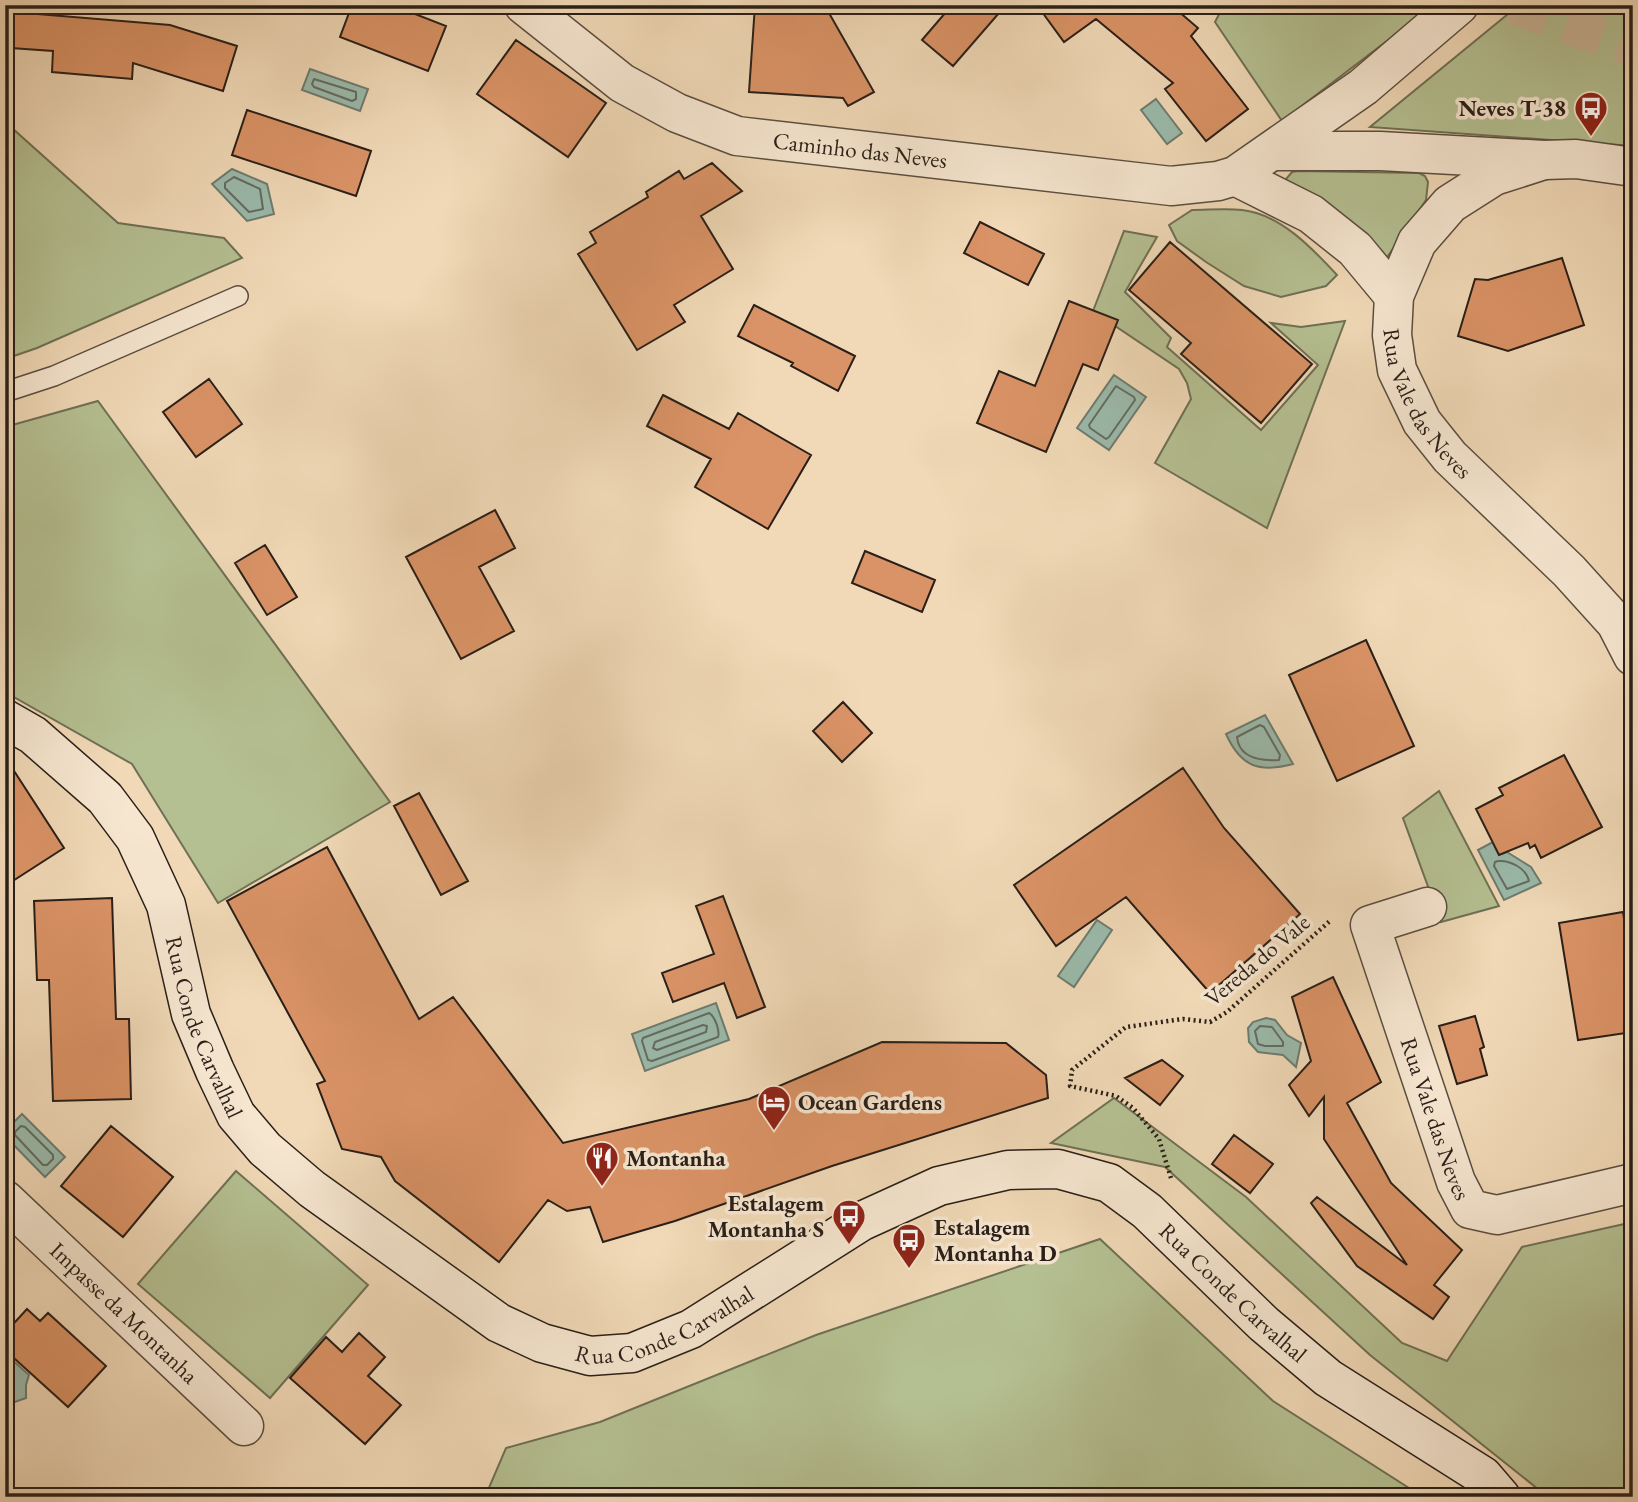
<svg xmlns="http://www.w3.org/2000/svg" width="1638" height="1502" font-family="'EB Garamond',serif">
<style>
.green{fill:#b5c092;stroke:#6f7055;stroke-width:2}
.water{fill:#9bbaab;stroke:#6d7c70;stroke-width:2}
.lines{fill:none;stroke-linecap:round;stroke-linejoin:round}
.shore{stroke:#626c62;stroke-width:2}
.building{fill:#da9366;stroke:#291f18;stroke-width:2}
.highway-tunnel{stroke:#c9b497;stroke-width:38;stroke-dasharray:38 19;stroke-linecap:butt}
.lane-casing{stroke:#5b4e40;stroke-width:22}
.street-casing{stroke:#5b4e40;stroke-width:41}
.secondary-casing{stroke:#291f18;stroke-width:41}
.path{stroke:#291f18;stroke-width:4.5;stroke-dasharray:2 3.5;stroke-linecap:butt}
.lane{stroke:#f6e6d0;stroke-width:19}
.street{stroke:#f6e6d0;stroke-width:38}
.secondary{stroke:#f6e6d0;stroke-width:38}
.labels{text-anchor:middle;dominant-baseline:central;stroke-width:7;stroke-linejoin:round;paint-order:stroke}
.poi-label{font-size:23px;font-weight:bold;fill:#291f18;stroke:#f6e6d0;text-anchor:start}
.street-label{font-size:23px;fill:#291f18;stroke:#f6e6d0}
</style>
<rect width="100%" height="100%" fill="#f1d9b7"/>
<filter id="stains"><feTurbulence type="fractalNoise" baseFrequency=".00286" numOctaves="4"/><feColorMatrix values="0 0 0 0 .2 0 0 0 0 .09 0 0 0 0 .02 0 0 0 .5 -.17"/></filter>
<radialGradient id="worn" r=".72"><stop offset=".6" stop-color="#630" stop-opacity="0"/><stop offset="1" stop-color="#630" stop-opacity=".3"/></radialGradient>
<path class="green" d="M1224 5H1434L1282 121 1215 22Z
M1519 5H1633V146L1370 127Z
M5 118 12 128 118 223 224 238 242 258 37 348 5 359Z
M1298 171 1419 173 1425 176 1428 182 1426 200 1386 259 1286 183V179L1292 172Z
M1192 210C1208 210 1226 208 1242 210 1280 214 1312 248 1337 275L1326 286 1281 297 1244 286 1206 262 1177 241 1169 225Z
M1124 231 1157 237 1125 292 1171 338 1167 347 1261 430 1318 365 1271 323 1301 327 1345 321 1267 528 1155 463 1191 399 1187 383 1179 369 1093 311Z
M98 401 390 802 218 903 132 764 5 692V427Z
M1439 791 1499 906 1441 922 1403 818Z
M1114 1098 1246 1197 1402 1343 1447 1361 1522 1247 1633 1222V1497H1548L1370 1355 1165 1167 1051 1143Z
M236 1171 368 1285 270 1398 138 1284Z
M1100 1239 1273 1401 1423 1497H485L506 1448 600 1422 816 1335Z"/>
<path class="water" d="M310 69 368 89 360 111 302 90Z
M1156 99 1182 133 1167 144 1141 110Z
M232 169 267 184 274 214 247 221 212 184Z
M1114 375 1146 397 1109 450 1077 428Z
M1265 715 1293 764C1259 773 1241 767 1226 734Z
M1493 842 1499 855 1507 852 1531 867 1541 883 1504 900 1478 850Z
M1097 920 1112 930 1074 987 1058 976Z
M716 1003 729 1040 645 1071 632 1034Z
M1266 1018 1275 1020 1287 1035 1301 1043 1296 1067 1283 1055 1258 1052 1249 1042 1248 1028 1253 1022Z
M22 1114 65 1157 45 1177 5 1136V1131Z
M5 1344 10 1358 29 1375 26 1385V1398L12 1403 5 1385Z"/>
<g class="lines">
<path class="shore" d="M314 79 356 92V99L352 101 314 87 312 84Z
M234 177 260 189 263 209 249 212 225 188V183Z
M1116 386 1134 397 1135 400 1109 437 1106 439 1090 428 1089 425Z
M1260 725 1264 727 1280 755 1279 760C1261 761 1239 758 1237 737Z
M1498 861C1510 860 1526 868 1529 881L1507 889 1494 866 1495 862Z
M709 1013C715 1016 720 1031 718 1037L652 1061 648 1060 642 1041 643 1038Z
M703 1025 707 1026 706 1032 657 1050 653 1048 655 1042Z
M1260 1026 1272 1027 1283 1042V1046H1265L1258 1044 1255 1031Z
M21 1126 25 1127 53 1155V1159L47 1165H43L15 1135V1132Z"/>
</g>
<path class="building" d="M352 5H392L446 26 428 71 340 37Z
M755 5 825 6 874 92 848 106 843 98 749 92Z
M952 5H1006L953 66 922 40Z
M1037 5H1171L1198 28 1191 36 1248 109 1206 141 1165 89 1173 83 1096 19 1064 42Z
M13 12 170 25 237 46 223 91 133 63 132 79 52 72 53 51 11 48Z
M516 40 606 103 568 157 477 94Z
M247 110 371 151 356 196 232 155Z
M712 163 742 191 701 216 733 269 674 305 685 322 637 350 578 254 596 243 590 232 648 197 646 192 679 171 684 179Z
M980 222 1044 254 1028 285 964 253Z
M1170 242 1312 364 1261 423 1181 354 1191 343 1129 290Z
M1562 258 1584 325 1508 351 1458 336 1475 279 1488 280Z
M1069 301 1118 320 1098 370 1083 364 1046 452 977 423 999 371 1035 386Z
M754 305 855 356 838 391 791 366 793 363 738 336Z
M209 379 242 424 196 457 163 412Z
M663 395 729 429 738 413 811 455 768 529 695 487 711 459 647 426Z
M495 510 515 548 479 567 514 631 461 659 406 557Z
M265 545 297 597 267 615 235 563Z
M865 551 935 580 922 612 852 583Z
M1366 640 1414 746 1337 781 1289 675Z
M843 702 872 733 842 762 813 731Z
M1564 755 1602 827 1541 858 1535 845 1530 848 1528 843 1499 855 1476 809 1503 795 1499 788Z
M5 757 64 848 5 886Z
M1183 768 1224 828 1300 914 1210 993 1126 897 1056 946 1014 885Z
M419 793 468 881 441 895 394 806Z
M327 847 419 1019 453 997 563 1143 749 1099 882 1042 1006 1043 1046 1075 1048 1098 832 1166 675 1221 603 1242 590 1207 567 1211 548 1200 499 1262 395 1181 381 1157 342 1149 317 1084 325 1081 227 901Z
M723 896 765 1007 737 1018 724 983 673 1002 662 973 714 954 696 906Z
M112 898 116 1019H129L131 1099 53 1101 49 980H37L34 901Z
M1623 912 1633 976V1032L1578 1040 1559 923Z
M1333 977 1381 1082 1347 1103 1391 1183 1462 1250 1434 1285 1449 1297 1433 1319 1357 1266 1311 1203 1317 1197 1407 1265 1324 1139V1097L1309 1116 1289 1085 1311 1061 1292 997Z
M1475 1016 1484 1047 1480 1049 1487 1075 1457 1084 1439 1026Z
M1162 1060 1183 1076 1160 1105 1125 1078Z
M111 1126 173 1177 123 1237 61 1186Z
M1234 1135 1273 1164 1250 1193 1212 1164Z
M27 1309 40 1321 48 1313 106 1366 68 1407 5 1350V1333Z
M359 1333 385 1357 368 1376 401 1405 365 1444 290 1378 326 1337 342 1352Z"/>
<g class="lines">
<path class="highway-tunnel" d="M1512 5 1633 48"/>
<defs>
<path id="lane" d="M5 392 54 376 238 296"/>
<g id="street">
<path id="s1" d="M524 5 622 83 677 113 737 136 1171 186 1218 181 1235 176 1363 87 1459 5"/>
<path d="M1272 151H1380L1544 160 1576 159 1633 167"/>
<path id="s2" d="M1544 160 1494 176 1450 204 1417 242 1394 296 1392 335 1397 370 1422 422 1450 457 1569 571 1616 623 1633 656"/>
<path d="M1235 176 1311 214 1355 249 1394 296"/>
<path id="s3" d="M1427 907 1370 925 1456 1182 1470 1209 1497 1215 1633 1183"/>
<path id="s4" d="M5 1200 244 1426"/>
</g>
<g id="secondary">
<path id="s5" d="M5 719 33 735 105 798 135 838 166 905 191 1014 215 1071 236 1115 265 1149 312 1189 499 1323 542 1343 590 1356 632 1353 691 1329 862 1221 939 1186 1008 1170 1058 1169 1109 1183 1147 1211 1264 1324 1328 1378 1483 1476 1501 1497"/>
</g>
</defs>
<use href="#lane" class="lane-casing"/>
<use href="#street" class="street-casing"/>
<use href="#secondary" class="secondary-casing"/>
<path class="path" d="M1171 1178 1159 1139 1133 1108 1116 1096 1070 1086 1072 1070 1126 1027 1183 1019 1210 1022 1227 1012 1331 920"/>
<use href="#lane" class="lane"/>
<use href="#street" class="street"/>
<use href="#secondary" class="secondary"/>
</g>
<defs>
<symbol id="bus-pin" viewBox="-11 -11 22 30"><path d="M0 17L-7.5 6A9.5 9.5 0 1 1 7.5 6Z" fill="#8f2418" stroke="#f6e6d0"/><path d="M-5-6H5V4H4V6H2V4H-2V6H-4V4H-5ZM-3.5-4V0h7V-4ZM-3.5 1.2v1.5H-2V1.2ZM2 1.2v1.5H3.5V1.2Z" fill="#fff"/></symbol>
<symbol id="hotel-pin" viewBox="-11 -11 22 30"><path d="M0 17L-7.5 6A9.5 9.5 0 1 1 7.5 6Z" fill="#8f2418" stroke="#f6e6d0"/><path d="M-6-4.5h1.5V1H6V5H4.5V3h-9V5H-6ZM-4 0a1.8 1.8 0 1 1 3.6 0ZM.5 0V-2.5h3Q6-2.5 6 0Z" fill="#fff"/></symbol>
<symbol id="restaurant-pin" viewBox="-11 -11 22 30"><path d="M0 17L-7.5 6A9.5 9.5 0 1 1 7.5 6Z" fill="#8f2418" stroke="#f6e6d0"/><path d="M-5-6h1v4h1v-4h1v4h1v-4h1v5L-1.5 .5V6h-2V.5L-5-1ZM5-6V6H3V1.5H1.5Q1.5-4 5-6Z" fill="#fff"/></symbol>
</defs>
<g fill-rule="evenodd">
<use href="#bus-pin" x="1572" y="89" width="38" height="52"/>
<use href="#hotel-pin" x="755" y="1083" width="38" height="52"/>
<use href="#restaurant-pin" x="583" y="1139" width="38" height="52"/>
<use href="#bus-pin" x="830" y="1197" width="38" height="52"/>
<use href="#bus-pin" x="890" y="1221" width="38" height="52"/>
</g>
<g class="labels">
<g class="poi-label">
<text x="1566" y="108" text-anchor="end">Neves T-38</text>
<text x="798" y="1102">Ocean Gardens</text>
<text x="626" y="1158">Montanha</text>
<text x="824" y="1203" text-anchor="end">Estalagem<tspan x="824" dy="26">Montanha S</tspan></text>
<text x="934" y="1227">Estalagem<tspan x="934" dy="26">Montanha D</tspan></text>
</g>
<g class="street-label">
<text stroke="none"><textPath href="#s1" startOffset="376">Caminho das Neves</textPath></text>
<text stroke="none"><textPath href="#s2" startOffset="331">Rua Vale das Neves</textPath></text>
<text transform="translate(1257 960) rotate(-40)">Vereda do Vale</text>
<text stroke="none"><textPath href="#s5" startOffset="380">Rua Conde Carvalhal</textPath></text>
<text stroke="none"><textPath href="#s3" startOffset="264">Rua Vale das Neves</textPath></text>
<text stroke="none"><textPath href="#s5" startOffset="1640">Rua Conde Carvalhal</textPath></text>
<text stroke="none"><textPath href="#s4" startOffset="164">Impasse da Montanha</textPath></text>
<text stroke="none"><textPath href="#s5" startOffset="989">Rua Conde Carvalhal</textPath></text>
</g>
</g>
<rect width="1638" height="1502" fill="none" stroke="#f1d9b7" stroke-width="28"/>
<rect x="7" y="7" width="1624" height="1488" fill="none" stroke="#291f18" stroke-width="3.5"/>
<rect x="14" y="14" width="1610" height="1474" fill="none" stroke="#291f18" stroke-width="2"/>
<rect width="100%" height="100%" filter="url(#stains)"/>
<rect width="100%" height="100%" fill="url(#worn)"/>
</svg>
